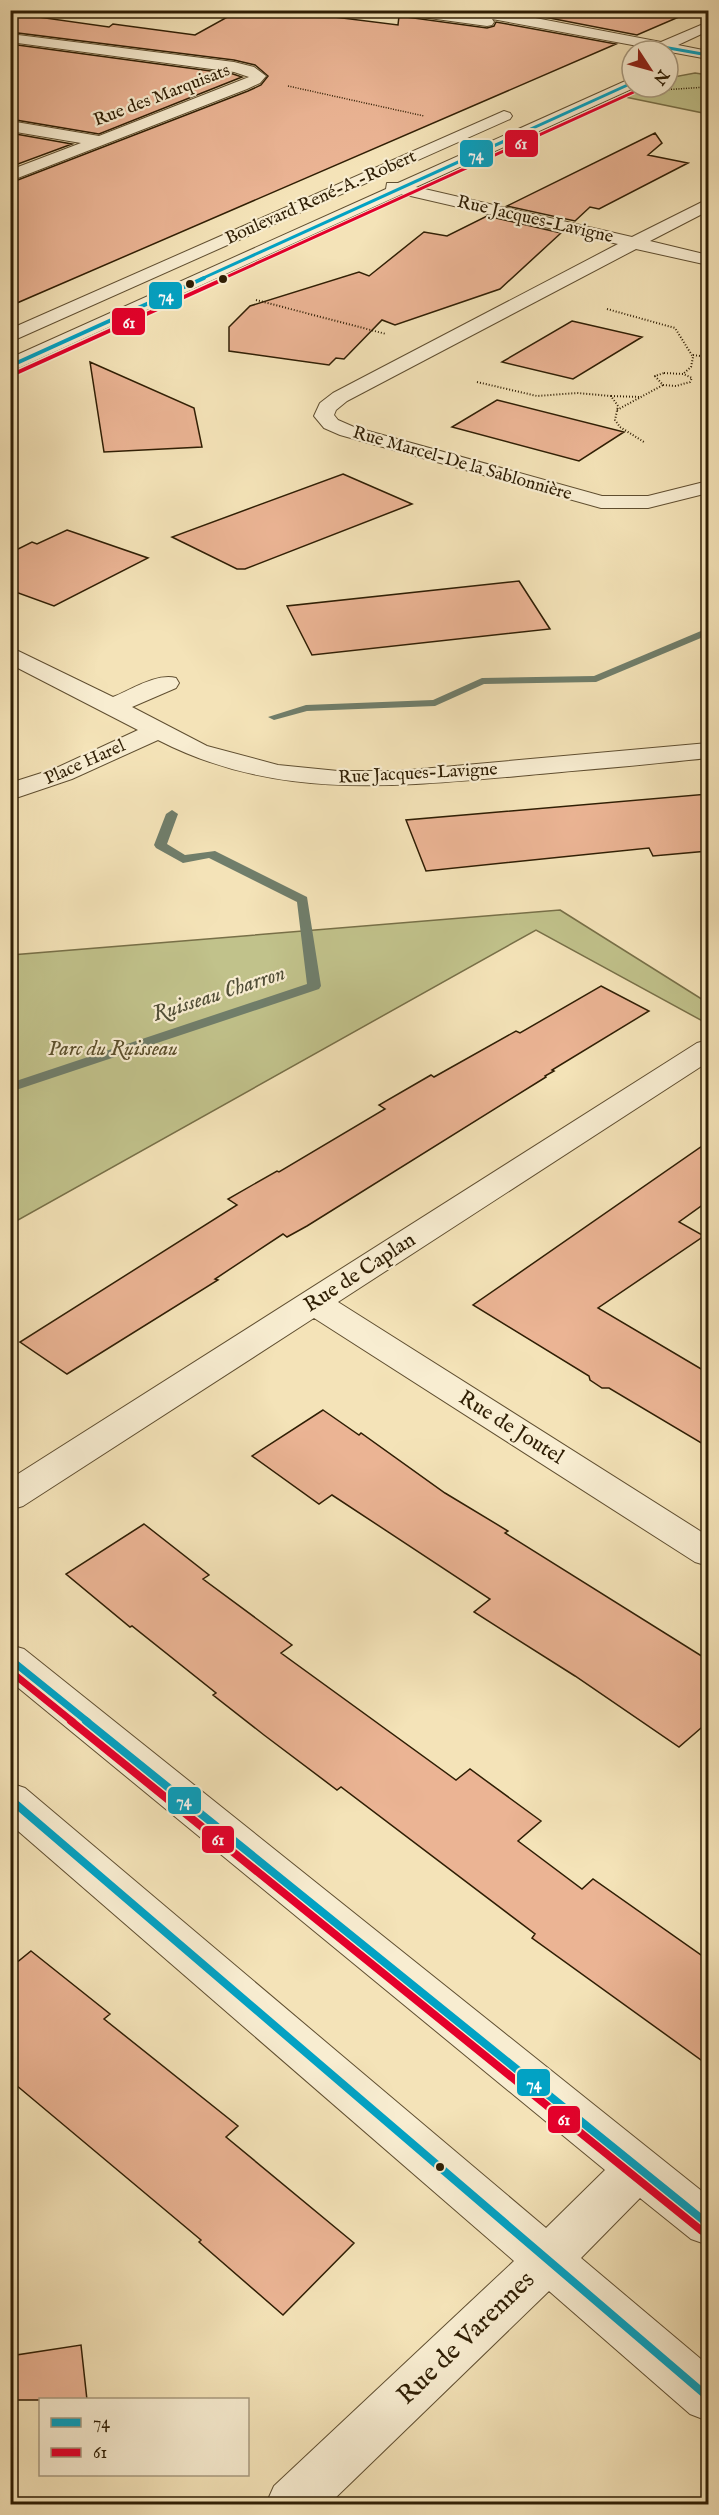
<svg xmlns="http://www.w3.org/2000/svg" width="719" height="2515" font-family="'IM FELL English',serif">
<style>
.green{fill:#c1c28b;stroke:#787048;stroke-width:1.5}
.lines{fill:none;stroke-linecap:round;stroke-linejoin:round}
.stream{fill:#707e6b;fill-rule:evenodd}
.building{fill:#ebb494;stroke:#2f1e04;stroke-width:1.5}
.minor-casing{stroke:#604f31;stroke-width:2}
.path-far1{stroke:#2f1e04;stroke-width:1.5;stroke-dasharray:1 1.5;stroke-linecap:butt}
.path{stroke:#2f1e04;stroke-width:2;stroke-dasharray:1 2;stroke-linecap:butt}
.minor{fill:#f8edd1;fill-rule:evenodd}
.bus-1-far3-casing{stroke:#f8edd1;stroke-width:5}
.bus-1-far2-casing{stroke:#f8edd1;stroke-width:7}
.bus-1-far1-casing{stroke:#f8edd1;stroke-width:11}
.bus-1-casing{stroke:#f8edd1;stroke-width:13}
.bus-2-far3-casing{stroke:#f8edd1;stroke-width:5}
.bus-2-far2-casing{stroke:#f8edd1;stroke-width:7}
.bus-2-far1-casing{stroke:#f8edd1;stroke-width:11}
.bus-2-casing{stroke:#f8edd1;stroke-width:13}
.bus-1-far3{stroke:#02a2c4;stroke-width:3}
.bus-1-far2{stroke:#02a2c4;stroke-width:4}
.bus-1-far1{stroke:#02a2c4;stroke-width:7}
.bus-1{stroke:#02a2c4;stroke-width:8}
.bus-2-far3{stroke:#e4002b;stroke-width:3}
.bus-2-far2{stroke:#e4002b;stroke-width:4}
.bus-2-far1{stroke:#e4002b;stroke-width:7}
.bus-2{stroke:#e4002b;stroke-width:8}
.bus-dot{fill:#2f1e04;stroke:#f8edd1;stroke-width:2}
.labels{text-anchor:middle;dominant-baseline:central;stroke-width:4.5;stroke-linejoin:round;paint-order:stroke}
.far-street-label{font-size:18px;fill:#2f1e04;stroke:#f8edd1}
.park-label{font-size:21px;font-style:italic;fill:#5b4f2c;stroke:#f8edd1}
.street-label{font-size:21px;fill:#2f1e04;stroke:#f8edd1}
.water-label{font-size:22px;font-style:italic;fill:#504e37;stroke:#f8edd1}
.near-street-label{font-size:26px;fill:#2f1e04;stroke:#f8edd1}
.line-badge{stroke:#f8edd1;stroke-width:2}
.badge-label{font-size:16px;text-anchor:middle;font-weight:bold;fill:#fff}
</style>
<rect width="100%" height="100%" fill="#f4e3b8"/>
<filter id="stains"><feTurbulence type="fractalNoise" baseFrequency=".00333" numOctaves="4"/><feColorMatrix values="0 0 0 0 .2 0 0 0 0 .09 0 0 0 0 .02 0 0 0 .5 -.17"/></filter>
<radialGradient id="worn" r=".72"><stop offset=".6" stop-color="#630" stop-opacity="0"/><stop offset="1" stop-color="#630" stop-opacity=".3"/></radialGradient>
<path class="green" d="M695 73 708 75V114L625 97 648 87H668V78Z
M560 910 708 1003V1024L536 930 11 1224V955Z"/>
<g class="lines">
<path class="stream" d="M708 628V635L596 682 484 684 435 706 307 711 274 720 268 717 306 705 433 700 482 678 594 676Z
M172 810 178 814 167 844 185 855 215 851 307 897 321 986 319 989 10 1092V1083L307 984 297 902 209 858 183 863 156 848 154 845 166 814Z"/>
</g>
<path class="building" d="M240 10H278L398 25 399 16 487 28 494 26 496 22 616 44 10 306V183L248 91 261 85 268 76 255 65 234 60 10 32V13L109 27 113 24 195 35Z
M508 10H695L637 35Z
M10 44 233 74 242 77 99 134 10 119Z
M10 133 72 144 10 167Z
M655 133 662 143 648 155 688 163 599 209 590 207 575 221 507 206Z
M487 216 561 233 500 289 395 325 382 320 344 359 336 358 329 365 229 351V327L250 306 359 272 369 276 424 232 447 236Z
M572 321 642 337 573 379 502 362Z
M90 362 194 408 202 447 104 452Z
M497 400 624 432 579 461 452 427Z
M343 474 412 504 245 569H237L172 537Z
M67 530 148 558 54 606 10 590V553L32 542 37 544Z
M519 581 550 629 312 655 287 606Z
M708 794V851L653 856 649 848 426 871 406 820Z
M601 986 649 1011 552 1070 554 1071 545 1076 546 1077 307 1226 287 1237 283 1234 215 1279 218 1280 67 1374 20 1342 237 1205 228 1199 277 1171 279 1172 385 1109 379 1105 431 1075 434 1077 516 1031 520 1033Z
M708 1142V1201L679 1222 704 1236 598 1308 708 1373V1447L609 1388H602L590 1380 589 1376 473 1305Z
M323 1410 359 1435 361 1433 445 1493 508 1531 505 1533 708 1660V1722L679 1747 575 1676 474 1612 490 1599 332 1495 319 1504 252 1456Z
M144 1524 209 1575 203 1579 292 1645 281 1653 456 1780 470 1769 541 1821 518 1841 582 1889 593 1879 708 1960V2065L532 1938 535 1934 341 1787 337 1790 264 1735 213 1695 216 1693 132 1626 130 1627 66 1574Z
M31 1951 110 2014 104 2019 238 2126 226 2137 354 2243 283 2315 199 2242 201 2240 10 2080V1968Z
M81 2345 87 2400H10V2356Z"/>
<g class="lines">
<defs>
<path id="minor" d="M393 10H435L481 17 462 13 460 10H493L661 42 708 22V31L678 45 708 51V59L492 19 494 22 492 25 487 26 400 14Z
M10 34 234 62 254 67 266 76 260 83 247 89 10 181V170L81 143 10 131V121L99 136 249 77 234 72 10 42Z
M632 78V87H636L416 187 632 237 708 199V211L650 241 708 255V265L636 249 347 401 336 410 334 415 338 420 354 427 602 496H648L708 481V493L648 508H601L340 435 324 428 314 416 320 403 333 393 618 244 402 194 10 372V358L386 189 387 183H398Z
M504 111 510 113 512 116 510 119 10 342V329Z
M10 647 113 697C131 690 156 673 176 678L179 683 176 688 132 707 207 746 278 765 338 771H399L708 743V758C645 765 582 770 518 776 393 787 274 800 158 740L72 779 10 800V783L54 769 138 730 10 664Z
M708 1040V1062L338 1302 708 1536V1566L695 1562 314 1318 23 1506 10 1510V1479L697 1043Z
M10 1645 24 1649 708 2196V2245L691 2239 640 2198 581 2258 708 2365V2421L690 2414 549 2291 329 2504H266L274 2486 514 2261 10 1824V1783L25 1788 546 2228 605 2170 10 1681Z"/>
</defs>
<use href="#minor" class="minor-casing"/>
<path class="path-far1" d="M288 86 424 116
M661 90 708 87"/>
<path class="path" d="M256 300 386 334
M607 309 675 328 693 357 691 367 683 374
M693 355 708 357
M664 373 683 374 692 378 690 382 676 386 663 385 655 376Z
M477 382 537 396 577 393 611 396 618 406 615 420 620 427 644 442
M611 396 640 397
M617 410 663 385"/>
<use href="#minor" class="minor"/>
<defs>
<path id="bus-1-far3" d="M652 51 663 47 708 55
M201 279 632 83"/>
<path id="bus-1-far2" d="M10 366 204 278"/>
<path id="bus-1-far1" d="M10 1659 88 1722"/>
<path id="bus-1" d="M86 1721 708 2224
M10 1799 708 2397"/>
<path id="bus-2-far3" d="M222 279 636 91"/>
<path id="bus-2-far2" d="M14 374 226 278"/>
<path id="bus-2-far1" d="M10 1671 73 1722"/>
<path id="bus-2" d="M71 1721 702 2231"/>
</defs>
<use href="#bus-1-far3" class="bus-1-far3-casing"/>
<use href="#bus-1-far2" class="bus-1-far2-casing"/>
<use href="#bus-1-far1" class="bus-1-far1-casing"/>
<use href="#bus-1" class="bus-1-casing"/>
<use href="#bus-2-far3" class="bus-2-far3-casing"/>
<use href="#bus-2-far2" class="bus-2-far2-casing"/>
<use href="#bus-2-far1" class="bus-2-far1-casing"/>
<use href="#bus-2" class="bus-2-casing"/>
<use href="#bus-1-far3" class="bus-1-far3"/>
<use href="#bus-1-far2" class="bus-1-far2"/>
<use href="#bus-1-far1" class="bus-1-far1"/>
<use href="#bus-1" class="bus-1"/>
<use href="#bus-2-far3" class="bus-2-far3"/>
<use href="#bus-2-far2" class="bus-2-far2"/>
<use href="#bus-2-far1" class="bus-2-far1"/>
<use href="#bus-2" class="bus-2"/>
</g>
<g class="bus-dot">
<circle cx="223" cy="279" r="5"/>
<circle cx="190" cy="284" r="5"/>
<circle cx="440" cy="2167" r="5"/>
</g>
<g class="labels">
<g class="far-street-label">
<text transform="translate(162 96) rotate(-21)">Rue des Marquisats</text>
<text transform="translate(321 198) rotate(-24)">Boulevard René-A.-Robert</text>
<text transform="translate(535 220) rotate(13)">Rue Jacques-Lavigne</text>
<text transform="translate(462 464) rotate(16)">Rue Marcel-De la Sablonnière</text>
<text transform="translate(85 763) rotate(-24)">Place Harel</text>
<text transform="translate(418 774) rotate(-3)">Rue Jacques-Lavigne</text>
</g>
<g class="park-label">
<text x="113" y="1049">Parc du Ruisseau</text>
</g>
<g class="street-label">
<text transform="translate(360 1273) rotate(-33)">Rue de Caplan</text>
<text transform="translate(511 1428) rotate(32)">Rue de Joutel</text>
</g>
<g class="water-label">
<text transform="translate(219 994) rotate(-18)">Ruisseau Charron</text>
</g>
<g class="near-street-label">
<text transform="translate(466 2338) rotate(-44)">Rue de Varennes</text>
</g>
</g>
<g class="line-badge">
<rect x="504" y="129" width="35" height="29" rx="6" fill="#e4002b"/>
<rect x="459" y="139" width="35" height="29" rx="6" fill="#02a2c4"/>
<rect x="148" y="281" width="35" height="29" rx="6" fill="#02a2c4"/>
<rect x="111" y="307" width="35" height="29" rx="6" fill="#e4002b"/>
<rect x="167" y="1786" width="35" height="29" rx="6" fill="#02a2c4"/>
<rect x="201" y="1825" width="34" height="29" rx="6" fill="#e4002b"/>
<rect x="516" y="2068" width="35" height="29" rx="6" fill="#02a2c4"/>
<rect x="547" y="2105" width="34" height="29" rx="6" fill="#e4002b"/>
</g>
<g class="badge-label">
<text x="521" y="149">61</text>
<text x="476" y="160">74</text>
<text x="166" y="301">74</text>
<text x="129" y="328">61</text>
<text x="184" y="1806">74</text>
<text x="218" y="1845">61</text>
<text x="534" y="2089">74</text>
<text x="564" y="2125">61</text>
</g>
<rect width="719" height="2515" fill="none" stroke="#f4e3b8" stroke-width="36"/>
<rect x="12" y="12" width="695" height="2491" fill="none" stroke="#2f1e04" stroke-width="3"/>
<rect x="18" y="18" width="683" height="2479" fill="none" stroke="#2f1e04" stroke-width="1.5"/>
<rect x="39" y="2398" width="210" height="78" fill="#f8edd1" stroke="#a89a7f" stroke-width="1.5"/>
<rect x="51" y="2418" width="30" height="9" fill="#02a2c4" stroke="#a89a7f" stroke-width="1.5"/>
<text x="93" y="2428" font-size="18" fill="#2f1e04">74</text>
<rect x="51" y="2448" width="30" height="9" fill="#e4002b" stroke="#a89a7f" stroke-width="1.5"/>
<text x="93" y="2458" font-size="18" fill="#2f1e04">61</text>
<g transform="translate(650 69) rotate(126)"><circle r="28" fill="#f8edd1" stroke="#a89a7f" stroke-width="1.5"/>
<path d="M0-4.5L10 22L0 15L-10 22Z" fill="#8f2418"/>
<text y="-9" font-size="16" font-weight="bold" text-anchor="middle" fill="#2f1e04">N</text>
</g>
<rect width="100%" height="100%" filter="url(#stains)"/>
<rect width="100%" height="100%" fill="url(#worn)"/>
</svg>
